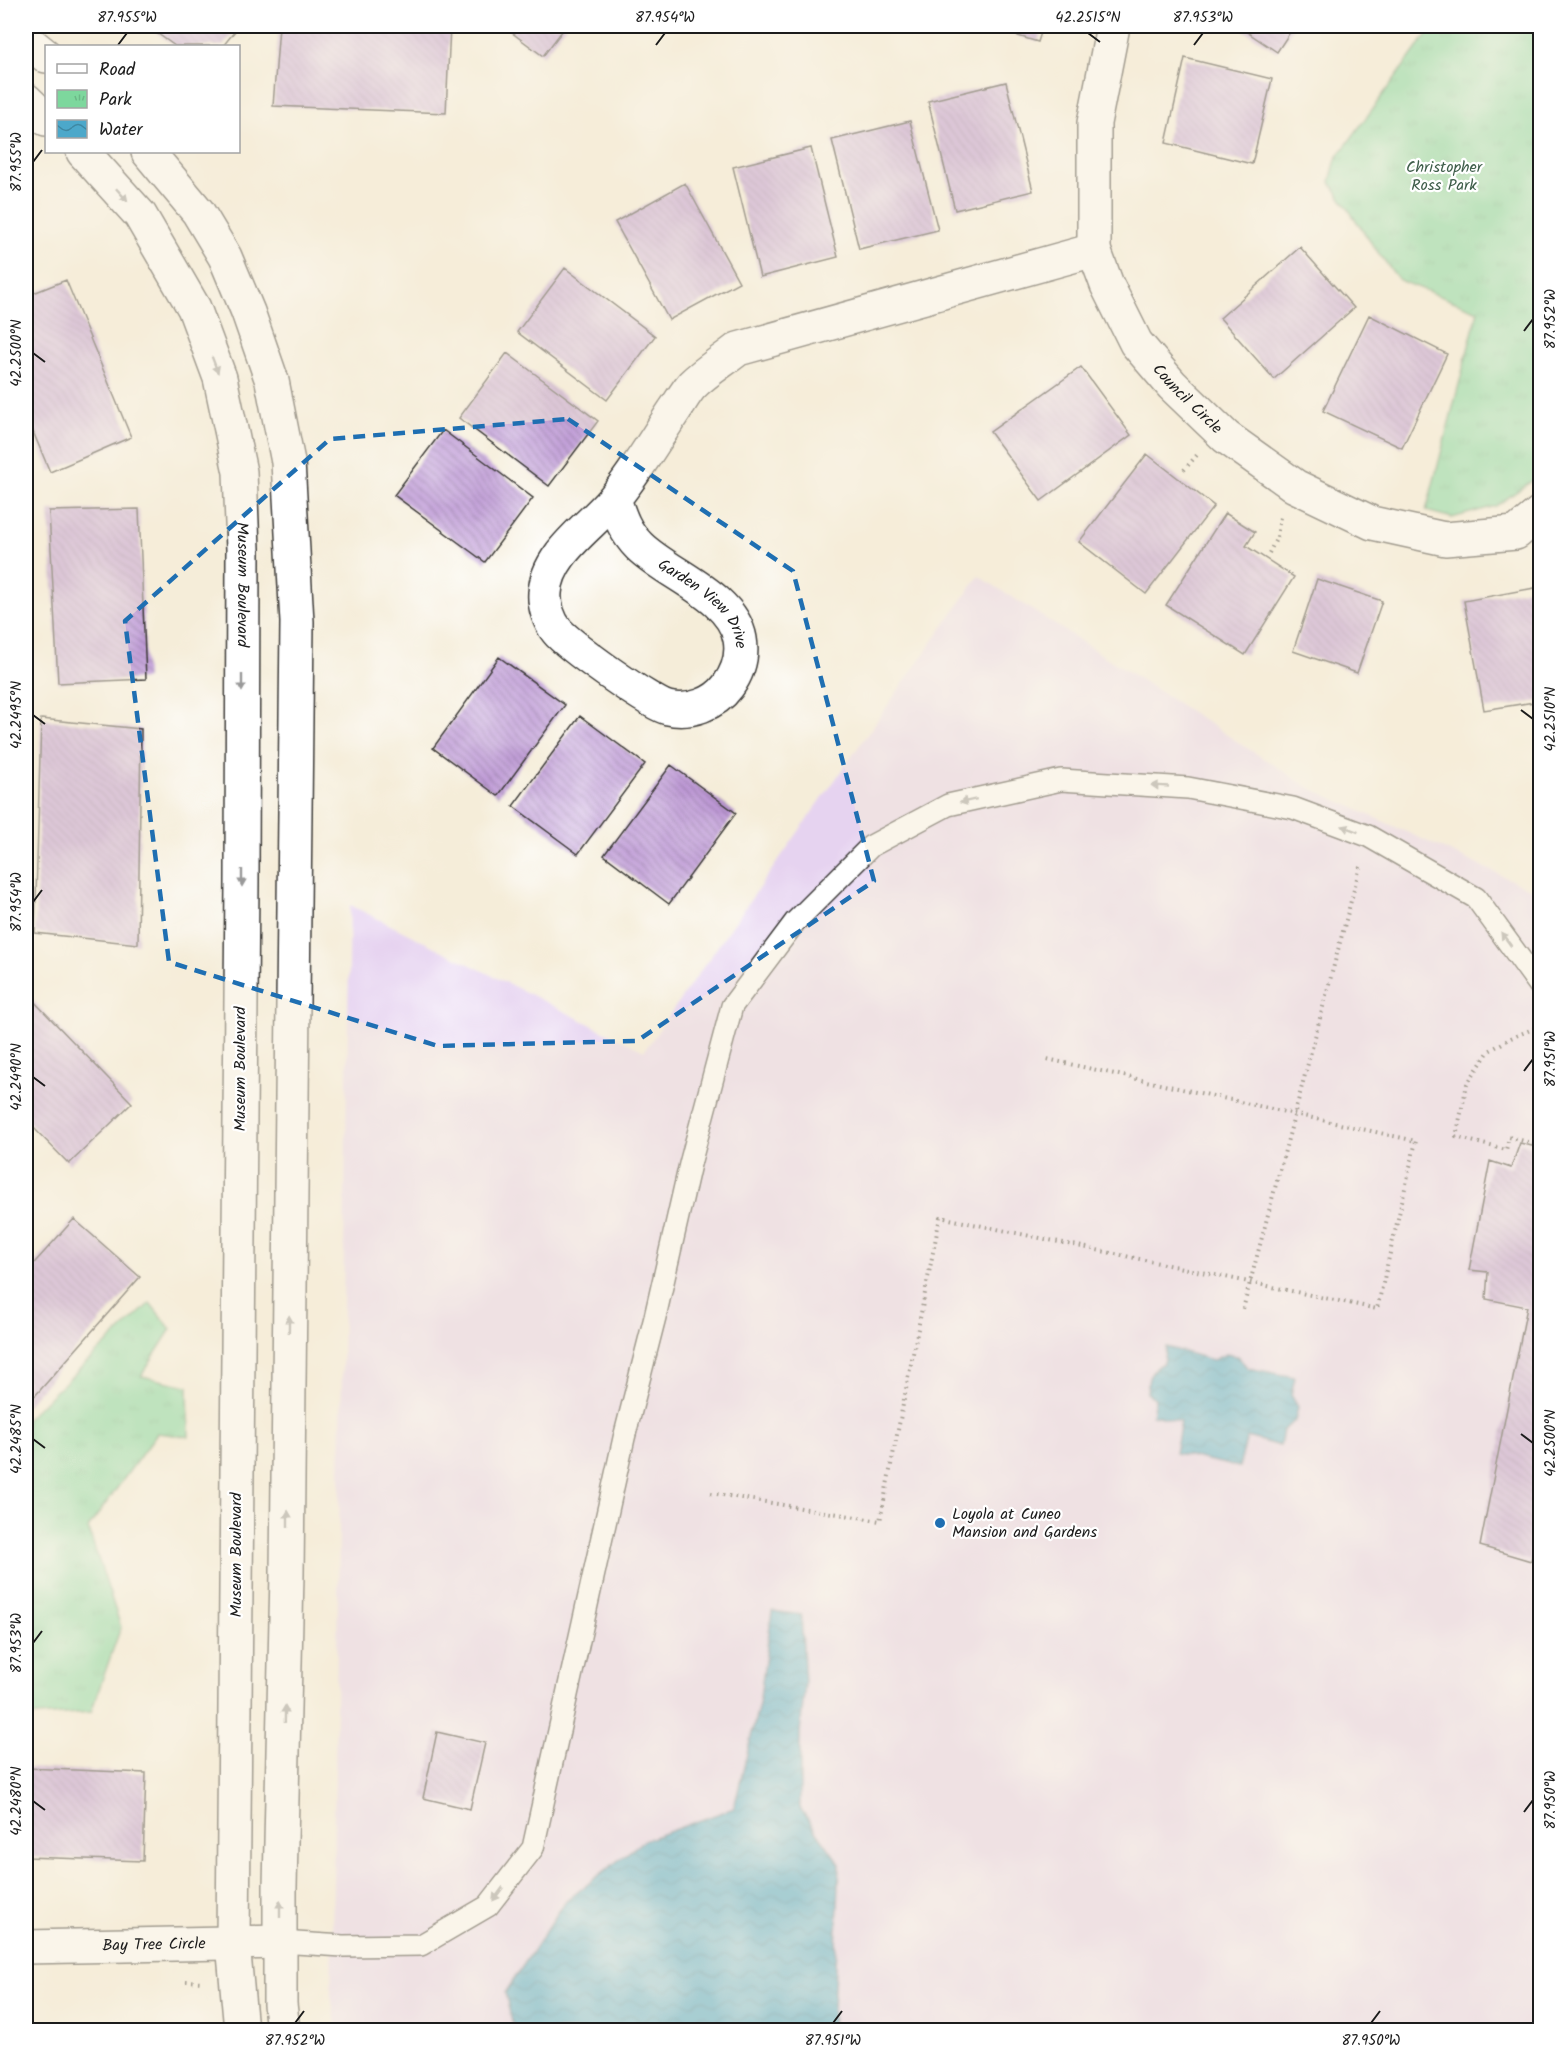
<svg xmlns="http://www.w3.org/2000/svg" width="1566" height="2056" font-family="Kalam,sans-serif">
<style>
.built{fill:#e6d3f0}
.park{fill:url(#park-tufts);stroke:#4c7a5c;stroke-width:1.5}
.water{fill:url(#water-waves);stroke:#346273;stroke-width:1.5}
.building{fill:url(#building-back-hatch)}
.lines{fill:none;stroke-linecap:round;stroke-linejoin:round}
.lane-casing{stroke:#3d3b38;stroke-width:24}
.street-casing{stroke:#3d3b38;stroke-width:36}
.path{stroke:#3d3b38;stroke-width:4;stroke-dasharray:1.5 4.5;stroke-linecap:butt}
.lane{stroke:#fff;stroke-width:21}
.street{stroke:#fff;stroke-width:33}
.oneway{fill:#999}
.marked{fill:none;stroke:#1f6fb2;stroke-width:4.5;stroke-dasharray:12 8;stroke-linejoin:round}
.ticks{fill:none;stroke:#1c1c1c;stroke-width:2}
.poi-dot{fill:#1f6fb2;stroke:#fff;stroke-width:2}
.labels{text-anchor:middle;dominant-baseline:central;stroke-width:4.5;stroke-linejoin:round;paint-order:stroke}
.park-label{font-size:16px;fill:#3e5d49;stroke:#fff}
.street-label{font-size:16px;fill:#1c1c1c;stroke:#fff}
.poi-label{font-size:16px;fill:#1c1c1c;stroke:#fff;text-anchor:start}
.neatline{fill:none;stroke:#1c1c1c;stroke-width:2}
.ticks-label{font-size:15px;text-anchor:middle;fill:#1c1c1c}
</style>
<defs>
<pattern id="park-tufts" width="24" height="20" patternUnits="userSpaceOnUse" patternTransform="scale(1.5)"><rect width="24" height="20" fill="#7dd79d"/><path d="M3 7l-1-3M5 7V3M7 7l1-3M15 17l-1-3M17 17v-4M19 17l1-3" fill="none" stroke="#6bb887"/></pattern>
<pattern id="water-waves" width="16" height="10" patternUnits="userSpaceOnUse" patternTransform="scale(1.5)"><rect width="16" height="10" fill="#4ca8ca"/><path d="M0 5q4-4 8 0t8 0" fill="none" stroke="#3e88a3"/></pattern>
<pattern id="building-back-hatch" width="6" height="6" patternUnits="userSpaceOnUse" patternTransform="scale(1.5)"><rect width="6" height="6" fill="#bd98d5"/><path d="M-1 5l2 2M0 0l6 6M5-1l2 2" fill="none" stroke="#997bac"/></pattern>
</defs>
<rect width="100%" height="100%" fill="#fff"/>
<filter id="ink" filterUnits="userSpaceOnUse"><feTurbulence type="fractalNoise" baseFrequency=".0167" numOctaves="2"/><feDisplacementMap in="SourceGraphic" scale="12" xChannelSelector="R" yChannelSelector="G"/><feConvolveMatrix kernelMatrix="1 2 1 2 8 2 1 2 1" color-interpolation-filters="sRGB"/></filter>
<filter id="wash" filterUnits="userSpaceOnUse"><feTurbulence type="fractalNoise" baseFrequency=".008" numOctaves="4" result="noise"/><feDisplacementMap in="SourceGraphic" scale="24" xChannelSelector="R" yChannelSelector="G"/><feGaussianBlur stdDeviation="1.35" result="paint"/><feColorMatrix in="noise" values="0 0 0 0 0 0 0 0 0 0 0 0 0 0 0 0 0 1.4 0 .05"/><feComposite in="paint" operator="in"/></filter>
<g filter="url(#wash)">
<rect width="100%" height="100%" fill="#f5edd9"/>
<path class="built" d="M979 576 1308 787 1540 893V2030H337L331 1996 350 905 644 1051Z"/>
<path class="park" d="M1433 26H1540V475L1496 506 1452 518 1426 511 1478 311 1399 280 1374 247 1330 182 1336 159Z
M150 1303 171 1329 141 1376 188 1386 189 1437 157 1433 88 1528 121 1627 91 1712 26 1717V1419Z"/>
<path class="water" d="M1166 1347 1213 1360 1226 1354 1237 1356 1248 1368 1295 1377 1291 1395 1298 1407 1295 1421 1283 1430 1280 1446 1247 1437 1239 1467 1175 1453 1181 1421 1152 1415 1155 1398 1147 1393C1148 1378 1149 1370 1163 1363Z
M772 1611 801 1615 805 1683 800 1733V1808L840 1864 832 2030H514L505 1993 565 1902 643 1841 734 1808 759 1704Z"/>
<g id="blocks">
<path class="building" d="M147 26H239L223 46H175Z
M279 26H450L446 113 273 106Z
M503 26H566L543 56Z
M985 26H1043L1038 42Z
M1238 26H1294L1277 52Z
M1185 58 1272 79 1252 164 1166 143Z
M1006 82 1033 191 955 210 928 101Z
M910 121 938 230 859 249 832 140Z
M811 148 838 257 760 277 733 167Z
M685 183 739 282 669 320 615 222Z
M1300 247 1354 308 1274 379 1220 318Z
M565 268 655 336 607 400 517 332Z
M66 280 131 437 50 472 26 415V296Z
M1369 315 1447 354 1402 448 1323 411Z
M507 353 598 421 549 486 459 418Z
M1081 367 1131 435 1041 501 990 432Z
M443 430 533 498 485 562 394 495Z
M1147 454 1214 506 1146 594 1079 542Z
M139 509 146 679 58 683 49 511Z
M1225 513 1255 532 1246 546 1294 577 1245 655 1166 605Z
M1317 579 1382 601 1357 673 1293 651Z
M1540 587V701L1484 710 1464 601Z
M499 657 565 705 498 796 433 748Z
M580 716 645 764 578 854 513 806Z
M41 719 141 729 138 944 35 933Z
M671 765 736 813 669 904 604 855Z
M26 993 132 1103 69 1164 26 1120Z
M1520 1143 1540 1148V1527L1538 1526 1531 1561 1480 1546 1527 1307 1486 1299 1488 1272 1469 1270 1490 1161 1511 1168Z
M74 1219 140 1277 26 1406V1272Z
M437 1732 485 1743 470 1809 423 1798Z
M26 1768 146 1773 143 1861 26 1857Z"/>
</g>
</g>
<g filter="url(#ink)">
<use href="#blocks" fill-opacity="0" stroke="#3d3b38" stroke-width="1.5"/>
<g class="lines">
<defs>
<path id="lane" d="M280 1942 343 1946 421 1945 488 1906 533 1848 624 1438 655 1317 690 1164 732 1006 795 922 871 846 948 805 1061 780 1188 788 1293 808 1368 836 1476 898 1540 986"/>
<g id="street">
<path id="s1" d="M1113 26 1094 123V250L1107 285 1136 343 1172 385 1226 437 1295 486 1372 523 1445 539 1516 533 1540 513"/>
<path d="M26 40 46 56"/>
<path d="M26 100 46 119"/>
<path id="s2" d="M83 152 140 215 194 308 220 378 240 472 243 549 242 881 233 1943 241 2030"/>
<path d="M148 152 198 212 225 257 248 312 272 381 288 462 297 622 287 1574 280 1887V2004L283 2030"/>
<path id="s3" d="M614 499C620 517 625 532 639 546 668 575 732 595 740 639 743 656 738 672 728 686 715 704 690 713 668 708 652 705 568 645 557 631 549 621 544 606 545 593 547 554 588 529 612 501 635 474 654 441 674 411 680 403 685 393 692 385 705 372 723 361 738 349L1094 250"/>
<path id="s4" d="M26 1947 280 1942"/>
</g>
</defs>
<use href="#lane" class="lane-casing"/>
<use href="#street" class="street-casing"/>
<path class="path" d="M1184 470 1197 455
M1269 553 1277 537 1280 517
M1540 1026 1511 1038 1489 1051 1467 1084 1456 1137 1506 1150 1509 1137 1540 1145
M1243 1309 1361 863
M711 1493 880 1521 940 1217 1377 1309 1416 1141 1047 1059
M186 1981 203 1982"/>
<use href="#lane" class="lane"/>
<use href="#street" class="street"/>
</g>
<defs><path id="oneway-solid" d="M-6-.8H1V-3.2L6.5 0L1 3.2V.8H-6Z" transform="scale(1.5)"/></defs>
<g class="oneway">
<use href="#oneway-solid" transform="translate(122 195) rotate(48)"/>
<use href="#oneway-solid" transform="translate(215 365) rotate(69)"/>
<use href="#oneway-solid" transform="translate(242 683) rotate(90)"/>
<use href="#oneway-solid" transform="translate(1160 786) rotate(-177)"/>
<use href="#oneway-solid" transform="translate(968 801) rotate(168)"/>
<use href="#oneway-solid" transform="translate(1350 829) rotate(-159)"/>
<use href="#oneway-solid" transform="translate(242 878) rotate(90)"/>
<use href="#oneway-solid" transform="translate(1506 939) rotate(-126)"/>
<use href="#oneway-solid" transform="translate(289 1324) rotate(-89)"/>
<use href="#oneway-solid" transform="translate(288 1519) rotate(-90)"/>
<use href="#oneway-solid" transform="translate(285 1714) rotate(-89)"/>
<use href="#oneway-solid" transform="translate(498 1894) rotate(127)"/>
<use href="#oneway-solid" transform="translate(280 1909) rotate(-90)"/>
</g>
</g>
<path d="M0 0H1566V2056H0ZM568 419 793 571 874 881 637 1041 438 1046 169 962 125 621 330 439Z" fill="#f5edd9" fill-opacity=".55" fill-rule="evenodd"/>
<path class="marked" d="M568 419 793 571 874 881 637 1041 438 1046 169 962 125 621 330 439Z"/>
<path class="ticks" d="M1088 33 1100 42M118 45 127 33M656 45 665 33M1194 45 1203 33M33 162 42 150M1524 331 1533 319M33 353 45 362M1521 710 1533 719M33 715 45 724M33 902 42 890M1524 1071 1533 1059M33 1077 45 1086M1521 1434 1533 1443M33 1439 45 1448M33 1643 42 1631M33 1801 45 1810M1524 1812 1533 1800M295 2023 304 2011M833 2023 842 2011M1371 2023 1380 2011"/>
<circle class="poi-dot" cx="940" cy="1523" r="6"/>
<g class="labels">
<g class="park-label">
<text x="1444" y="167">Christopher<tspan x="1444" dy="18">Ross Park</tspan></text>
</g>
<g class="street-label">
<text stroke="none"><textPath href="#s1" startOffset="404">Council Circle</textPath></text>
<text stroke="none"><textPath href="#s2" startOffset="476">Museum Boulevard</textPath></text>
<text stroke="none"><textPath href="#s3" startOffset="142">Garden View Drive</textPath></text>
<text transform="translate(240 1069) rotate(-90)">Museum Boulevard</text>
<text transform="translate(236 1555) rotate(-90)">Museum Boulevard</text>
<text stroke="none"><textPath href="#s4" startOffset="128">Bay Tree Circle</textPath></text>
</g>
<g class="poi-label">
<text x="952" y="1514">Loyola at Cuneo<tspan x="952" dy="18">Mansion and Gardens</tspan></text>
</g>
</g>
<rect width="1566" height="2056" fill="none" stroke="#fff" stroke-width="66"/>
<rect x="45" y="45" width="195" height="108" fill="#ffffff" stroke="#a4a4a4" stroke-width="1.5"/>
<rect x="57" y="64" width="30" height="9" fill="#ffffff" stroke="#a4a4a4" stroke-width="1.5"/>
<text x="99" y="75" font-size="18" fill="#1c1c1c">Road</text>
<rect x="57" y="90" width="30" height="18" fill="url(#park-tufts)" stroke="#a4a4a4" stroke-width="1.5"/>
<text x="99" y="105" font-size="18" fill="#1c1c1c">Park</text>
<rect x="57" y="120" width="30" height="18" fill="url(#water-waves)" stroke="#a4a4a4" stroke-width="1.5"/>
<text x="99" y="135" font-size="18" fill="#1c1c1c">Water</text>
<rect x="33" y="33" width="1500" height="1990" class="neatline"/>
<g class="ticks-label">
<text x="127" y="22">87.955°W</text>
<text x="665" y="22">87.954°W</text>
<text x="1088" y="22">42.2515°N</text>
<text x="1203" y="22">87.953°W</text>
<text transform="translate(16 162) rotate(-90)" y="5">87.955°W</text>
<text transform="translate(1550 319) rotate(-90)" y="5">87.952°W</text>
<text transform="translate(16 353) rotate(-90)" y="5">42.2500°N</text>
<text transform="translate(16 715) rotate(-90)" y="5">42.2495°N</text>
<text transform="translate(1550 719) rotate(-90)" y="5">42.2510°N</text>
<text transform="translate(16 902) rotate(-90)" y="5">87.954°W</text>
<text transform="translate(1550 1059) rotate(-90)" y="5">87.951°W</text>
<text transform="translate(16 1077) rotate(-90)" y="5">42.2490°N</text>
<text transform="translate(16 1439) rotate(-90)" y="5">42.2485°N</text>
<text transform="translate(1550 1443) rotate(-90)" y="5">42.2500°N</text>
<text transform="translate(16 1643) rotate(-90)" y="5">87.953°W</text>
<text transform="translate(1550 1800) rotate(-90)" y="5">87.950°W</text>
<text transform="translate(16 1801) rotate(-90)" y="5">42.2480°N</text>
<text x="295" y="2045">87.952°W</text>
<text x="833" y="2045">87.951°W</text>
<text x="1371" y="2045">87.950°W</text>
</g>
</svg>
